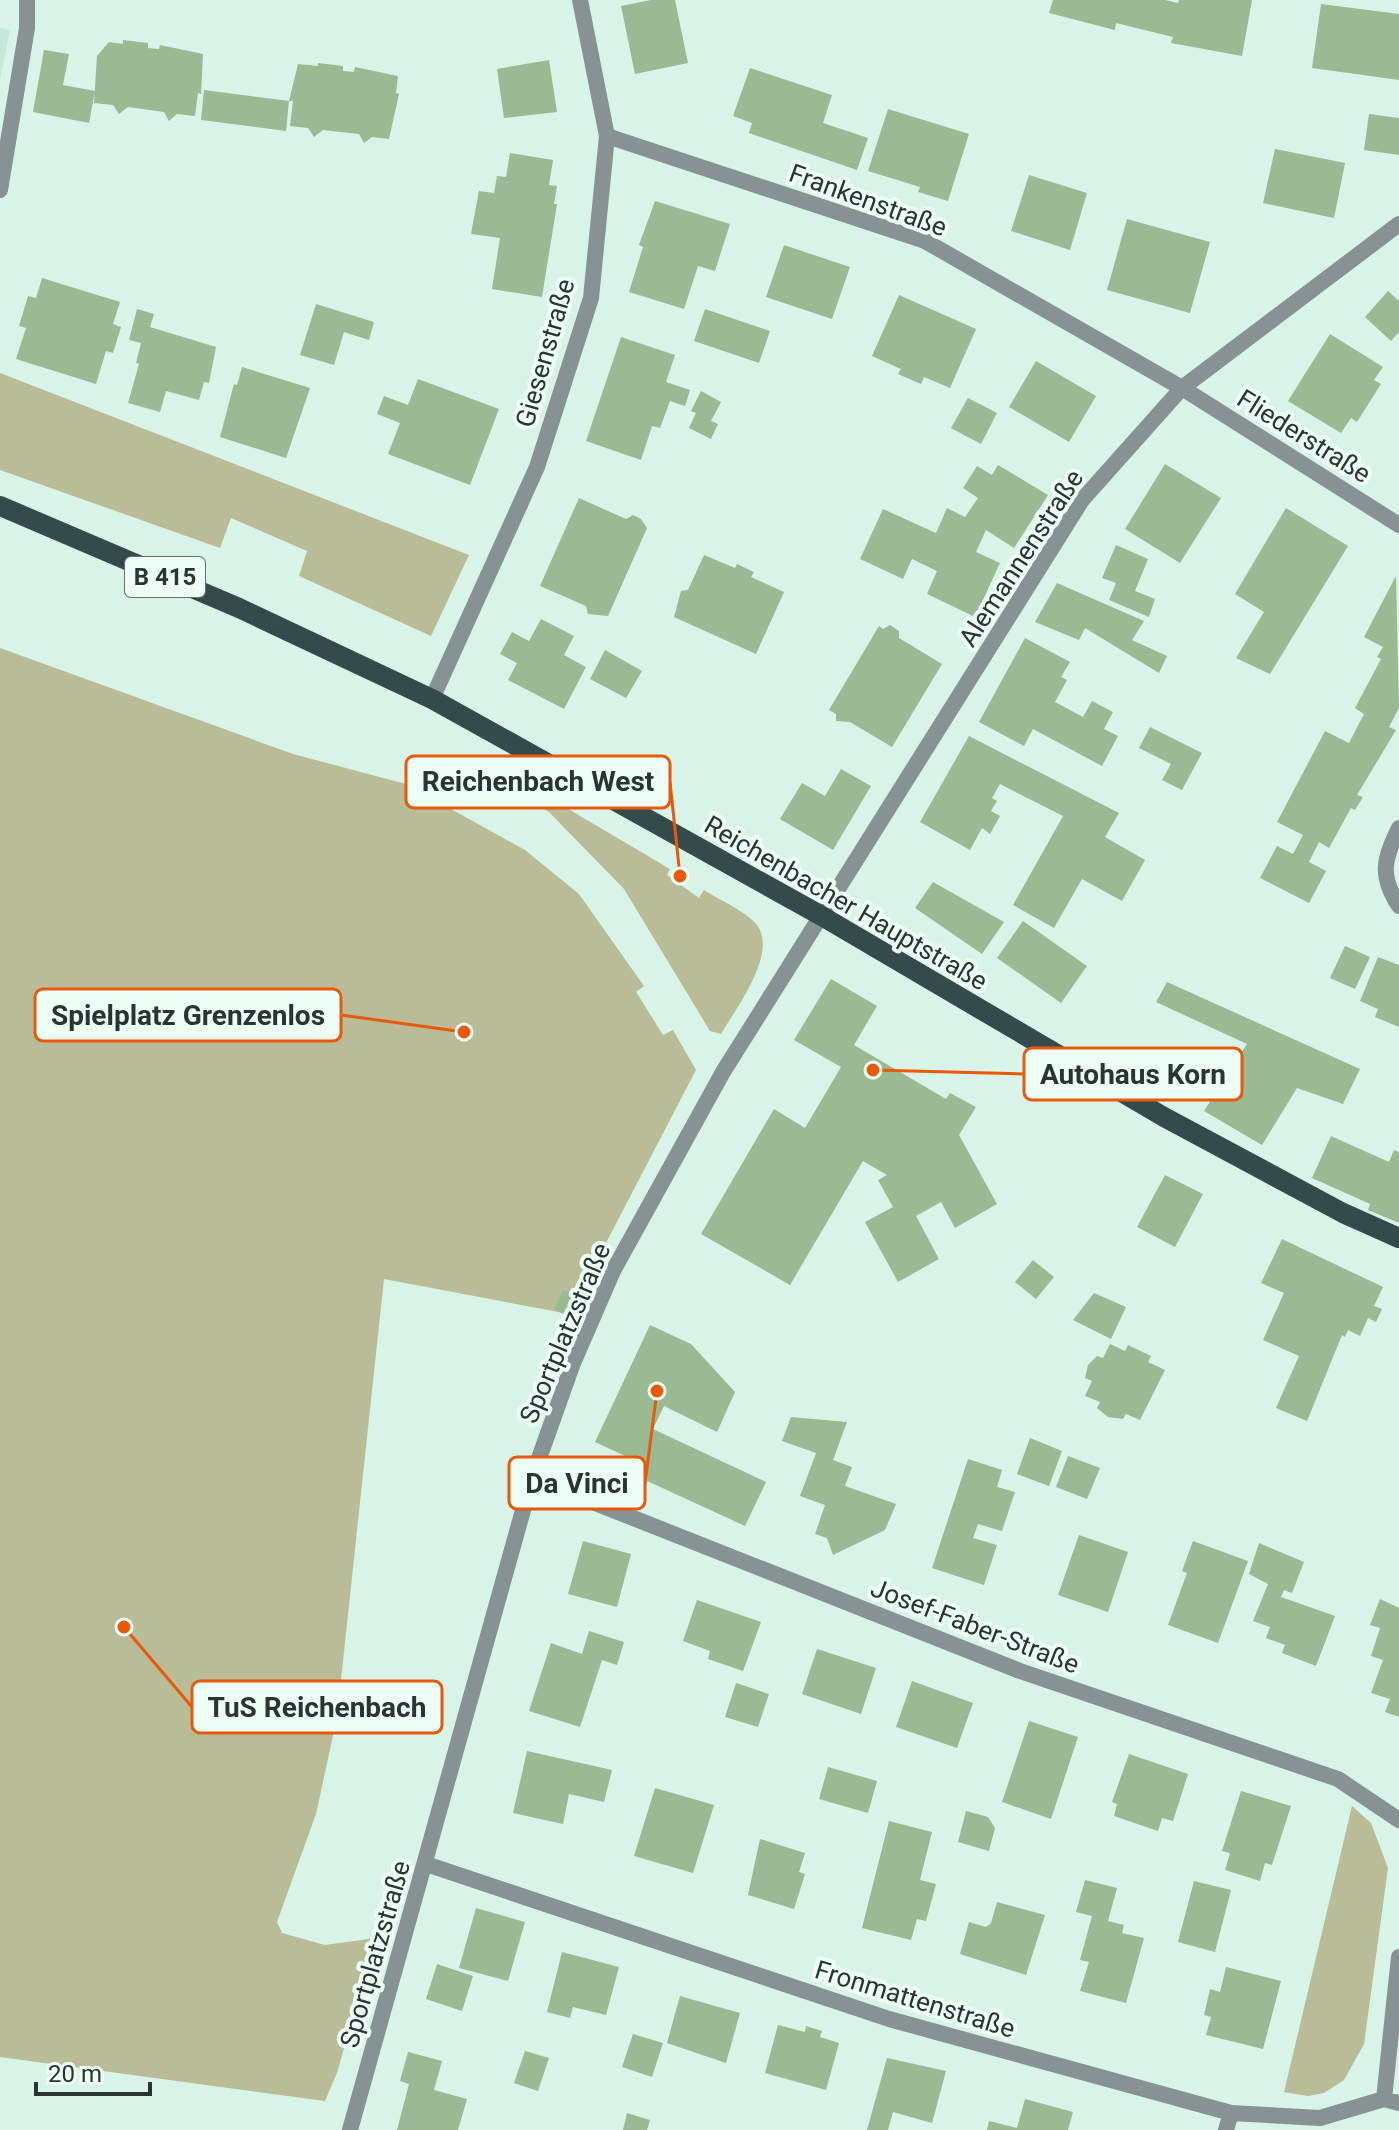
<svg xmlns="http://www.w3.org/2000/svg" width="1399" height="2130" font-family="Roboto,sans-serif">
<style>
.built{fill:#c6e8db}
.green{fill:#b9bc96}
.building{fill:#99ba92}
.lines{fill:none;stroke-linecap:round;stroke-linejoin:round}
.street{stroke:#869293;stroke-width:16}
.primary{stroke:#354b4b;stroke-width:20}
.labels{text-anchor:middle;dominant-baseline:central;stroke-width:8;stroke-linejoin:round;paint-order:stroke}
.shield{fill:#edfef7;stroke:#64716c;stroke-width:2}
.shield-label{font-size:24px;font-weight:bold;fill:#2a3430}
.street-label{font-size:26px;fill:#2a3430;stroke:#edfef7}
.leader{fill:none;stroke:#e8590c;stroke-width:3}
.callout-dot{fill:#e8590c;stroke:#edfef7;stroke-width:3}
.callout{fill:#edfef7;stroke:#e8590c;stroke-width:3}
.callout-label{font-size:28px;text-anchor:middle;font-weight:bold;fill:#2a3430}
</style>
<rect width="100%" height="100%" fill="#d8f3e8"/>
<path class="built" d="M0 28 10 30 0 81Z"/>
<path class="green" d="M0 373 469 555 431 636 299 576 307 551 231 518 220 548 0 470Z
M0 648 293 754 406 784 525 850 579 894 644 986 636 992 663 1035 673 1030 696 1070 569 1314 384 1279 337 1717 316 1814 277 1922 282 1933 325 1945 375 1938 337 2073 325 2101 0 2057Z
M497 767 670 869 667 875 699 898 704 890C719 900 746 911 757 925 778 954 736 1008 721 1034L710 1031 624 889 549 812 491 772Z
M1352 1806 1371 1823 1388 1868 1364 2044 1344 2080 1324 2093 1308 2096 1284 2092Z"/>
<path class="building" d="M651 0H675L688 63 635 74 621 6Z
M1053 0H1165L1178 3 1179 0H1252L1242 56 1171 43 1173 37 1116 23 1115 30 1049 13Z
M1321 4 1399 14V80L1312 68Z
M123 40 148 43V48L159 49 160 45 203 54 201 94 198 93 195 116 177 114 169 121 164 112 128 107 119 114 113 105 94 103 97 56 109 42 123 44Z
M44 50 69 54 63 85 95 91 89 123 33 112Z
M549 60 557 112 504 118 497 69Z
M318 63 343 66V71L354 72 355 67 398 76 396 93 399 94 389 139 372 137 364 143 359 134 323 130 314 137 308 128 290 126 293 101H289L298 64 318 66Z
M750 68 832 95 823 123 868 138 857 170 749 133 752 123 733 116Z
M204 90 289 101 286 131 201 120Z
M888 109 969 134 948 201 918 192 920 187 868 171Z
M1369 114 1399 118V155L1364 150Z
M1275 149 1345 163 1334 218 1263 203Z
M510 153 553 160 549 185 557 186 554 204H557L542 297 492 289 500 238 471 234 479 191 494 193 497 176 506 177Z
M1029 175 1087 193 1070 250 1011 231Z
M655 201 730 224 715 271 698 266 684 309 629 292 643 247 639 245Z
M1127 219 1210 242 1190 313 1107 290Z
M784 245 850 267 832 319 766 297Z
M42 278 120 302 113 324 121 327 113 353 106 351 96 384 16 359 26 328 19 326 28 296 36 298Z
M1388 291 1399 301V332L1391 341 1365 317Z
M899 295 976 329 950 388 924 377 921 384 898 374 901 369 872 356Z
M316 304 374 322 369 340 344 332 334 365 300 355Z
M137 309 154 314 150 327 216 347 209 383 204 382 199 400 166 391 160 412 128 403 139 364 136 363 141 343 129 340Z
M705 309 770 331 759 363 694 341Z
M1330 334 1383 367 1374 380 1381 384 1357 422 1351 418 1341 433 1288 401Z
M621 337 675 355 666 382 690 390 685 406 670 401 660 428 652 426 641 460 586 441Z
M1036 361 1096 396 1069 442 1009 407Z
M242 367 310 388 286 458 220 437 234 384 237 385Z
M418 379 499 409 470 485 388 454 400 423 377 414 384 396 408 405Z
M701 391 721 402 711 421 718 424 711 439 689 428 696 413 691 411Z
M968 398 997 413 981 444 951 428Z
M1165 464 1221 498 1180 563 1125 529Z
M998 465 1048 495 1014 548 986 530 976 552 1000 563 975 617 927 594 937 571 912 559 903 579 860 559 883 509 936 533 947 508 965 517 978 498 963 488 977 466 992 475Z
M579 498 626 519 633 515 641 519 647 528 608 616 588 614 586 606 540 586Z
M1286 508 1348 546 1270 674 1236 658 1264 612 1235 594Z
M1116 545 1148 559 1135 591 1155 599 1149 617 1109 600 1116 583 1102 578Z
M704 555 735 568 737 564 754 572 751 577 784 592 756 654 674 617 681 591 688 590Z
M1396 576 1399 708 1389 727 1396 730 1357 795 1363 797 1355 810 1351 808 1329 848 1319 842 1309 862 1326 871 1309 903 1260 878 1277 846 1293 854 1303 835 1277 822 1325 731 1349 743 1364 714 1355 708 1381 659 1377 657 1383 647 1364 637Z
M1057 583 1144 621 1132 640 1167 656 1159 673 1085 628 1079 640 1035 622Z
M541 619 574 636 564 655 586 667 564 709 508 680 517 663 500 654 512 632 529 641Z
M890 625 899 631V638L942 664 892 747 850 722 836 721V714L829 710 879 626 883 629Z
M1025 638 1070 662 1061 677 1067 680 1055 702 1083 717 1092 701 1113 712 1104 729 1118 736 1102 766 1033 729 1024 746 979 722Z
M605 650 642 671 626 698 590 679Z
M1150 727 1202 753 1182 790 1162 780 1171 764 1139 748Z
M969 736 1119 813 1105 837 1145 860 1122 901 1082 879 1054 928 1013 905 1063 816 1000 784 992 798 997 801 991 811 1000 816 990 834 982 828 970 850 920 822Z
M841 769 871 786 833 850 780 819 802 783 825 796Z
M933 882 1004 922 982 954 915 908Z
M1023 921 1087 966 1061 1003 997 958Z
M1345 946 1370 957 1355 989 1330 978Z
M1378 957 1399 965V1027L1375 1017 1378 1009 1360 1001Z
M831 979 877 1006 854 1045 946 1099 950 1093 976 1107 959 1135 997 1204 955 1228 941 1202 916 1216 939 1259 898 1282 865 1222 893 1207 878 1180 887 1175 863 1161 790 1285 701 1234 774 1109 805 1128 841 1067 794 1040Z
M1167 982 1360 1069 1343 1104 1297 1088 1262 1145 1204 1111 1247 1044 1156 1002Z
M1331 1136 1389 1162 1394 1150 1399 1152V1223L1368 1210 1370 1204 1312 1178Z
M1165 1175 1203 1194 1175 1247 1137 1227Z
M1282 1239 1383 1287 1374 1306 1382 1309 1376 1322 1368 1318 1360 1336 1348 1330 1345 1337 1342 1335 1307 1421 1276 1408 1299 1356 1263 1340 1284 1293 1261 1283Z
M1033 1260 1054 1277 1036 1299 1015 1282Z
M563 1290 581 1298 572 1317 554 1310Z
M1094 1293 1126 1307 1111 1339 1073 1320Z
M650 1325 691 1344 735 1392 717 1432 664 1406 653 1429 766 1482 745 1526 632 1474 638 1462 595 1442Z
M1110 1344 1125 1351 1128 1345 1151 1356 1148 1362 1165 1370 1140 1420 1126 1414 1123 1419 1108 1417 1097 1408 1100 1402 1085 1396 1092 1381 1085 1378 1088 1365 1097 1356 1103 1358Z
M791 1417 847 1422 833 1460 852 1467 845 1486 896 1504 885 1530 833 1555 827 1538 815 1534 825 1505 800 1496 816 1453 782 1441Z
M1030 1438 1062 1451 1049 1486 1017 1474Z
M1068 1456 1100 1468 1087 1499 1056 1487Z
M968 1459 1002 1470 997 1487 1015 1492 1002 1531 978 1524 973 1538 997 1545 984 1585 932 1568Z
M1079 1535 1128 1552 1108 1612 1058 1595Z
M583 1541 631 1554 617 1607 568 1594Z
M1193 1541 1248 1561 1218 1643 1168 1625 1187 1573 1182 1571Z
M1259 1543 1304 1562 1292 1593 1284 1590 1281 1597 1335 1616 1316 1666 1282 1653 1285 1645 1266 1638 1270 1627 1253 1621 1268 1584 1249 1574Z
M1380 1599 1399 1608V1717L1385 1712 1390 1699 1371 1693 1383 1660 1371 1656 1380 1628 1370 1625Z
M697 1600 761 1622 743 1671 708 1659 710 1651 683 1641Z
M589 1631 624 1642 617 1665 602 1660 580 1727 529 1711 551 1643 582 1654Z
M817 1649 876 1668 861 1714 802 1694Z
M912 1681 973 1703 957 1748 896 1727Z
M736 1683 769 1694 758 1727 725 1717Z
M1029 1721 1078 1737 1051 1819 1002 1802Z
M527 1751 612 1770 604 1802 569 1794 563 1824 513 1813Z
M1129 1754 1188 1774 1173 1821 1162 1818 1158 1831 1114 1816 1117 1804 1112 1802Z
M828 1767 877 1781 868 1813 819 1799Z
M655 1788 714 1805 693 1873 634 1856Z
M1241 1791 1291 1806 1272 1865 1265 1863 1260 1881 1225 1870 1230 1853 1222 1851Z
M966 1811 988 1817 995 1828 989 1851 958 1842Z
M889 1821 932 1832 920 1880 936 1884 926 1921 917 1919 911 1940 862 1928Z
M760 1839 805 1853 799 1872 805 1874 794 1909 748 1895Z
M1085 1880 1117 1888 1108 1921 1124 1925 1122 1933 1144 1938 1126 2003 1080 1991 1089 1962 1080 1960 1092 1916 1076 1912Z
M1194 1881 1231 1890 1215 1952 1178 1942Z
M997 1902 1045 1915 1026 1975 960 1954 969 1922 986 1927 991 1923Z
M476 1908 525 1922 508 1981 459 1968Z
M562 1952 619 1967 606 2015 573 2007 570 2018 547 2012Z
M437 1964 473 1976 462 2011 426 1999Z
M1226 1967 1281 1981 1263 2049 1206 2035 1211 2017 1204 2015 1210 1989 1220 1992Z
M680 1996 740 2013 726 2063 667 2043Z
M778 2025 805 2032 806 2026 822 2031 820 2037 839 2043 826 2090 765 2073Z
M633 2034 663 2043 652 2077 622 2067Z
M525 2051 549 2058 538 2091 514 2083Z
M408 2052 442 2061 434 2090 467 2099 458 2130H397L409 2084 400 2081Z
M887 2058 946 2071 932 2123 893 2112 888 2130H867Z
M1025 2099 1073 2112 1068 2130H987L989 2121 1017 2128Z
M627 2113 650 2120 647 2130H623Z"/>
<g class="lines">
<path class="street" d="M607 136 925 241 1182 388 1399 525
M0 190 27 28V0
M432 699 537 467 591 298 607 136 580 0
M1399 828C1384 859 1379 875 1399 906
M532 1478 1020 1671 1338 1779 1399 1820
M426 1864 889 2019 1231 2113 1320 2118 1384 2099 1399 2103
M1384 2099 1399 1957
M350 2130 532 1478 573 1363 613 1271 723 1072 1082 500 1182 388 1399 224
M1226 2130 1231 2113"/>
<path class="primary" d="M0 506 239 608 432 699 820 915 1164 1117 1343 1213 1399 1238"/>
</g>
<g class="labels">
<rect class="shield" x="125" y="557" width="80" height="40" rx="6"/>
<g class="shield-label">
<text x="165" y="577">B 415</text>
</g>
<g class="street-label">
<text transform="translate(868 200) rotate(20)">Frankenstraße</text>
<text transform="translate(545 353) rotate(-74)">Giesenstraße</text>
<text transform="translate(1304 436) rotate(32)">Fliederstraße</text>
<text transform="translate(1021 558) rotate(-57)">Alemannenstraße</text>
<text transform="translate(846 903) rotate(30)">Reichenbacher Hauptstraße</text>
<text transform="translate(565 1333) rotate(-67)">Sportplatzstraße</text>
<text transform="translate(975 1626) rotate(21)">Josef-Faber-Straße</text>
<text transform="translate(375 1954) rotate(-74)">Sportplatzstraße</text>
<text transform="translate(915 1999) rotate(17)">Fronmattenstraße</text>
</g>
</g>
<path class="leader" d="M680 876L670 782M464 1032L341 1015M873 1070L1024 1074M657 1391L645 1483M124 1627L192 1707"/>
<g class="callout-dot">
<circle cx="680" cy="876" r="8"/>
<circle cx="464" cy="1032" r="8"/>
<circle cx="873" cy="1070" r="8"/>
<circle cx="657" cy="1391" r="8"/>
<circle cx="124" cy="1627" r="8"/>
</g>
<g class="callout">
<rect x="406" y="756" width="264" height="52" rx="8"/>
<rect x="35" y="989" width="306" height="52" rx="8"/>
<rect x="1024" y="1048" width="218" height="52" rx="8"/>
<rect x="509" y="1457" width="136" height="52" rx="8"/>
<rect x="192" y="1681" width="250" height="52" rx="8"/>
</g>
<g class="callout-label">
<text x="538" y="791">Reichenbach West</text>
<text x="188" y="1025">Spielplatz Grenzenlos</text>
<text x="1133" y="1084">Autohaus Korn</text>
<text x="577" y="1493">Da Vinci</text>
<text x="317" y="1717">TuS Reichenbach</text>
</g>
<path d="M36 2082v12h114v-12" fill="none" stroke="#2a3430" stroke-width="4"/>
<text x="48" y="2082" font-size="24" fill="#2a3430" stroke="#edfef7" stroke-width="6" paint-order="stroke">20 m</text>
</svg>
